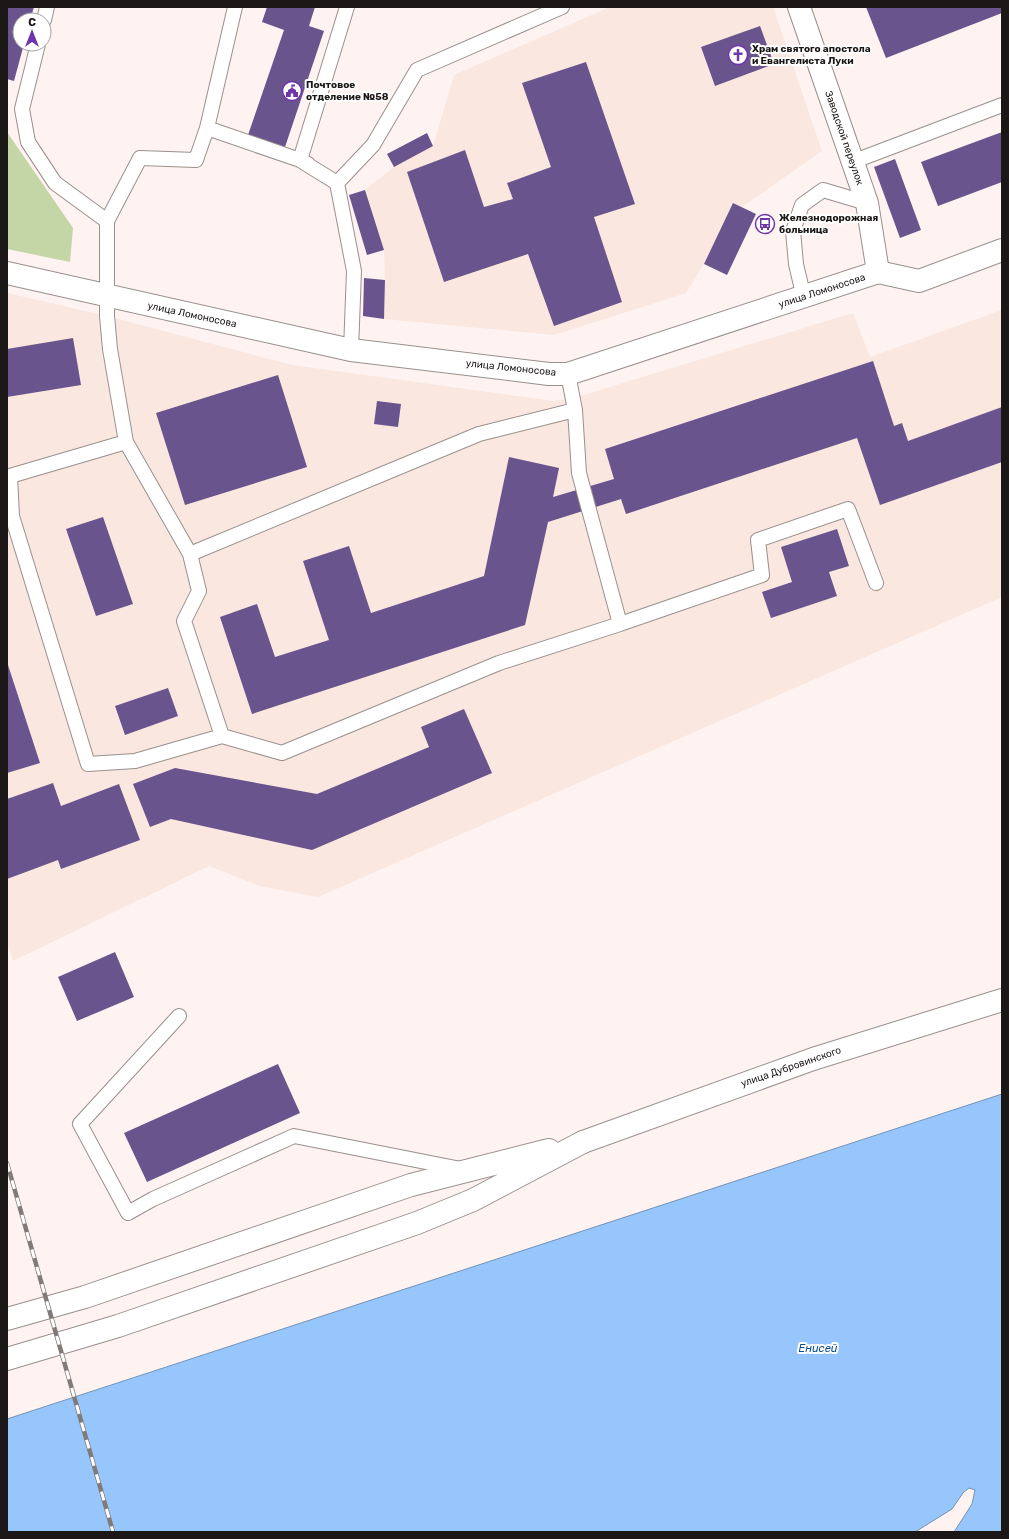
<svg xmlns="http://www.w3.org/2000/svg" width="1009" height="1539" font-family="Rubik,sans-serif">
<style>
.built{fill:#f9e7e0}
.green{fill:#c4d6a5}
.water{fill:#97c6fc;stroke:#7292b7}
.building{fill:#6a548d}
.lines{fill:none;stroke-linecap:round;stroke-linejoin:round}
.service-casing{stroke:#99908d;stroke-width:16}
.minor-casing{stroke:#99908d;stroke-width:24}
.tertiary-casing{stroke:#99908d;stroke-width:24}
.secondary-casing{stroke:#99908d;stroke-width:24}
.primary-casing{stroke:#99908d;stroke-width:24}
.service{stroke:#fff;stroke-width:14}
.minor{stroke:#fff;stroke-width:22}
.tertiary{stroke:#fff;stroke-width:22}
.secondary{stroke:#fff;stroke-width:22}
.primary{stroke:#fff;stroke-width:22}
.rail-casing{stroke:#817a78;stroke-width:4.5}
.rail{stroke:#fff;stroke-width:3;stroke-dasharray:9;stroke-linecap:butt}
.labels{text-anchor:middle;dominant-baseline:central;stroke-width:4;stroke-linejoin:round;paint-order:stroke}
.poi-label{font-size:10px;font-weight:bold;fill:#1b1716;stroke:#fff;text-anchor:start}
.street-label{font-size:10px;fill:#1b1716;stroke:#fff}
.water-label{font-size:11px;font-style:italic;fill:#074c8b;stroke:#fff}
</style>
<rect width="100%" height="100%" fill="#fef3f0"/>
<path class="built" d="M610 7H773L822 151 742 207 733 203 704 264 686 293 554 335 384 319 385 280 384 250 365 190 394 167 433 146 454 75Z
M7 293 107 316 292 365 553 401 574 398 853 313 870 357 1002 310V597L318 897 260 886 209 866 13 961 7 942Z"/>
<path class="green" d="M7 132 73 228 70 262 7 249Z"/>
<path class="water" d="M1002 1094V1532H954L972 1504 975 1490 969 1488 963 1493 952 1509 915 1532H7V1419Z"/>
<path class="building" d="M7 7H34L30 20H20V44H24L14 81 7 79Z
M267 7H315L309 26 324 31 285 147 248 135 284 30 262 22Z
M866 7H1002V13L886 58Z
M760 26 774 64 715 86 701 47Z
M586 62 635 204 594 217 622 302 554 326 528 254 444 282 407 172 465 150 484 207 513 199 507 183 551 167 522 83Z
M1002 132V182L938 206 921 162Z
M427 133 433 146 394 167 387 154Z
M895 159 921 230 900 238 874 167Z
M365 190 384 250 367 255 349 195Z
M733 203 756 214 727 275 704 264Z
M364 278 385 280 384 319 363 316Z
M73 338 81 385 7 397V349Z
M873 361 894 426 902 423 908 441 1002 407V462L880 505 857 438 626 514 621 499 548 522 525 625 252 714 220 617 257 604 275 657 329 640 303 561 349 546 371 613 484 576 509 457 559 468 553 497 614 479 605 449Z
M278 375 307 467 185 505 156 413Z
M377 401 401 404 398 427 374 424Z
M103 517 133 604 96 616 66 529Z
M837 529 849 566 829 572 837 596 771 618 762 592 792 582 781 547Z
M7 662 40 763 7 773Z
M168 688 178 716 125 735 115 706Z
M464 709 492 773 312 850 171 819 150 827 133 784 175 768 317 794 429 747 421 727Z
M53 783 61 806 119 784 140 840 61 869 58 860 7 879V799Z
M115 952 134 997 77 1021 58 977Z
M278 1064 300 1113 147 1182 124 1133Z"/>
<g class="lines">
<defs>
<path id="service" d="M235 7 207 128 300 160 308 164
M347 7 300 160 337 183 373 145 417 70 562 7
M44 20 47 7
M38 44 22 109 28 142 55 183 107 221V316L110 349 126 442
M852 162 1002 105
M329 178 337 183 354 271 351 350
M107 221 140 158 196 160 207 128
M804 298 796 264 793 231 802 205 823 190 867 203
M190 554 479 434 575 410
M620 624 762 575 758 540 848 509 876 583
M222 736 184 621 199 591 190 554 126 442 10 476 12 516 88 764 135 761 222 736 282 753 499 663 620 624 579 473 575 410 568 374
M179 1016 80 1124 128 1213 153 1199 294 1136 461 1169"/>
<path id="minor" d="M7 273 351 350 549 374H568L878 272 867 203 799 7"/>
<path id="tertiary" d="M878 272 919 281 1002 250"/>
<path id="secondary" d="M583 1142 813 1059 1002 1000"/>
<path id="primary" d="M7 1319 85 1297 411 1185 549 1150
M7 1359 118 1326 417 1223 473 1200 583 1142"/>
</defs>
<use href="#service" class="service-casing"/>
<use href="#minor" class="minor-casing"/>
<use href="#tertiary" class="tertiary-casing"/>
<use href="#secondary" class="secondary-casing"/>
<use href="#primary" class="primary-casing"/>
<use href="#service" class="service"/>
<use href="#minor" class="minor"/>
<use href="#tertiary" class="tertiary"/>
<use href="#secondary" class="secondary"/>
<use href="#primary" class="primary"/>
<defs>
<path id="rail" d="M7 1163 113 1532"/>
</defs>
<use href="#rail" class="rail-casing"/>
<use href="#rail" class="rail"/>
</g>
<defs>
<symbol id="church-ring" viewBox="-11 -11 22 22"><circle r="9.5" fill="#fff" stroke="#6f36ac" stroke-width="1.5"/><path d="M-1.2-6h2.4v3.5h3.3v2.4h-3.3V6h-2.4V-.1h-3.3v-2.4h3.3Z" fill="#6f36ac"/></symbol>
<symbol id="civic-ring" viewBox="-11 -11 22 22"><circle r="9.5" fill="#fff" stroke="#6f36ac" stroke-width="1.5"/><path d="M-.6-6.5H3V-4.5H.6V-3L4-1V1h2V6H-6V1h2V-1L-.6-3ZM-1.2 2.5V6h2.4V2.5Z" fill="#6f36ac"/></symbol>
<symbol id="bus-ring" viewBox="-11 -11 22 22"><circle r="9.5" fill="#fff" stroke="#6f36ac" stroke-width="1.5"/><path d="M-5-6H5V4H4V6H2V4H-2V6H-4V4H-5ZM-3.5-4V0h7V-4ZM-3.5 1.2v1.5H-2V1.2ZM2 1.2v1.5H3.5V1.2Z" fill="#6f36ac"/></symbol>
</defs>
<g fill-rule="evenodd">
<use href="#church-ring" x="727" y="44" width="22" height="22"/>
<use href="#civic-ring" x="281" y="80" width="22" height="22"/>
<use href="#bus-ring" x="754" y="213" width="22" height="22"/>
</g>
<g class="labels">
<g class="poi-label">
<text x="752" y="49">Храм святого апостола<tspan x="752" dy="12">и Евангелиста Луки</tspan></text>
<text x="306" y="85">Почтовое<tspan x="306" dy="12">отделение №58</tspan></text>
<text x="779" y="218">Железнодорожная<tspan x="779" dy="12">больница</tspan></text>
</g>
<g class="street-label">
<text transform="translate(844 138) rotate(71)">Заводской переулок</text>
<text transform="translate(822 291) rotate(-18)">улица Ломоносова</text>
<text transform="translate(192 315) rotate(12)">улица Ломоносова</text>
<text transform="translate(511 368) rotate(6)">улица Ломоносова</text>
<text transform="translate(791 1067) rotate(-19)">улица Дубровинского</text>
</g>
<g class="water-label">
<text x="818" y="1348">Енисей</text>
</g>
</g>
<rect width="1009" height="1539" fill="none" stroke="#1b1716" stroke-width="16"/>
<g transform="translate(32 32)"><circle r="19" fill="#ffffff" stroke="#a4a2a2"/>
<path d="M0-3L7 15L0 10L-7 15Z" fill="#6f36ac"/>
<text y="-6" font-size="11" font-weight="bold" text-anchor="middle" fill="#1b1716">С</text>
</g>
</svg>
